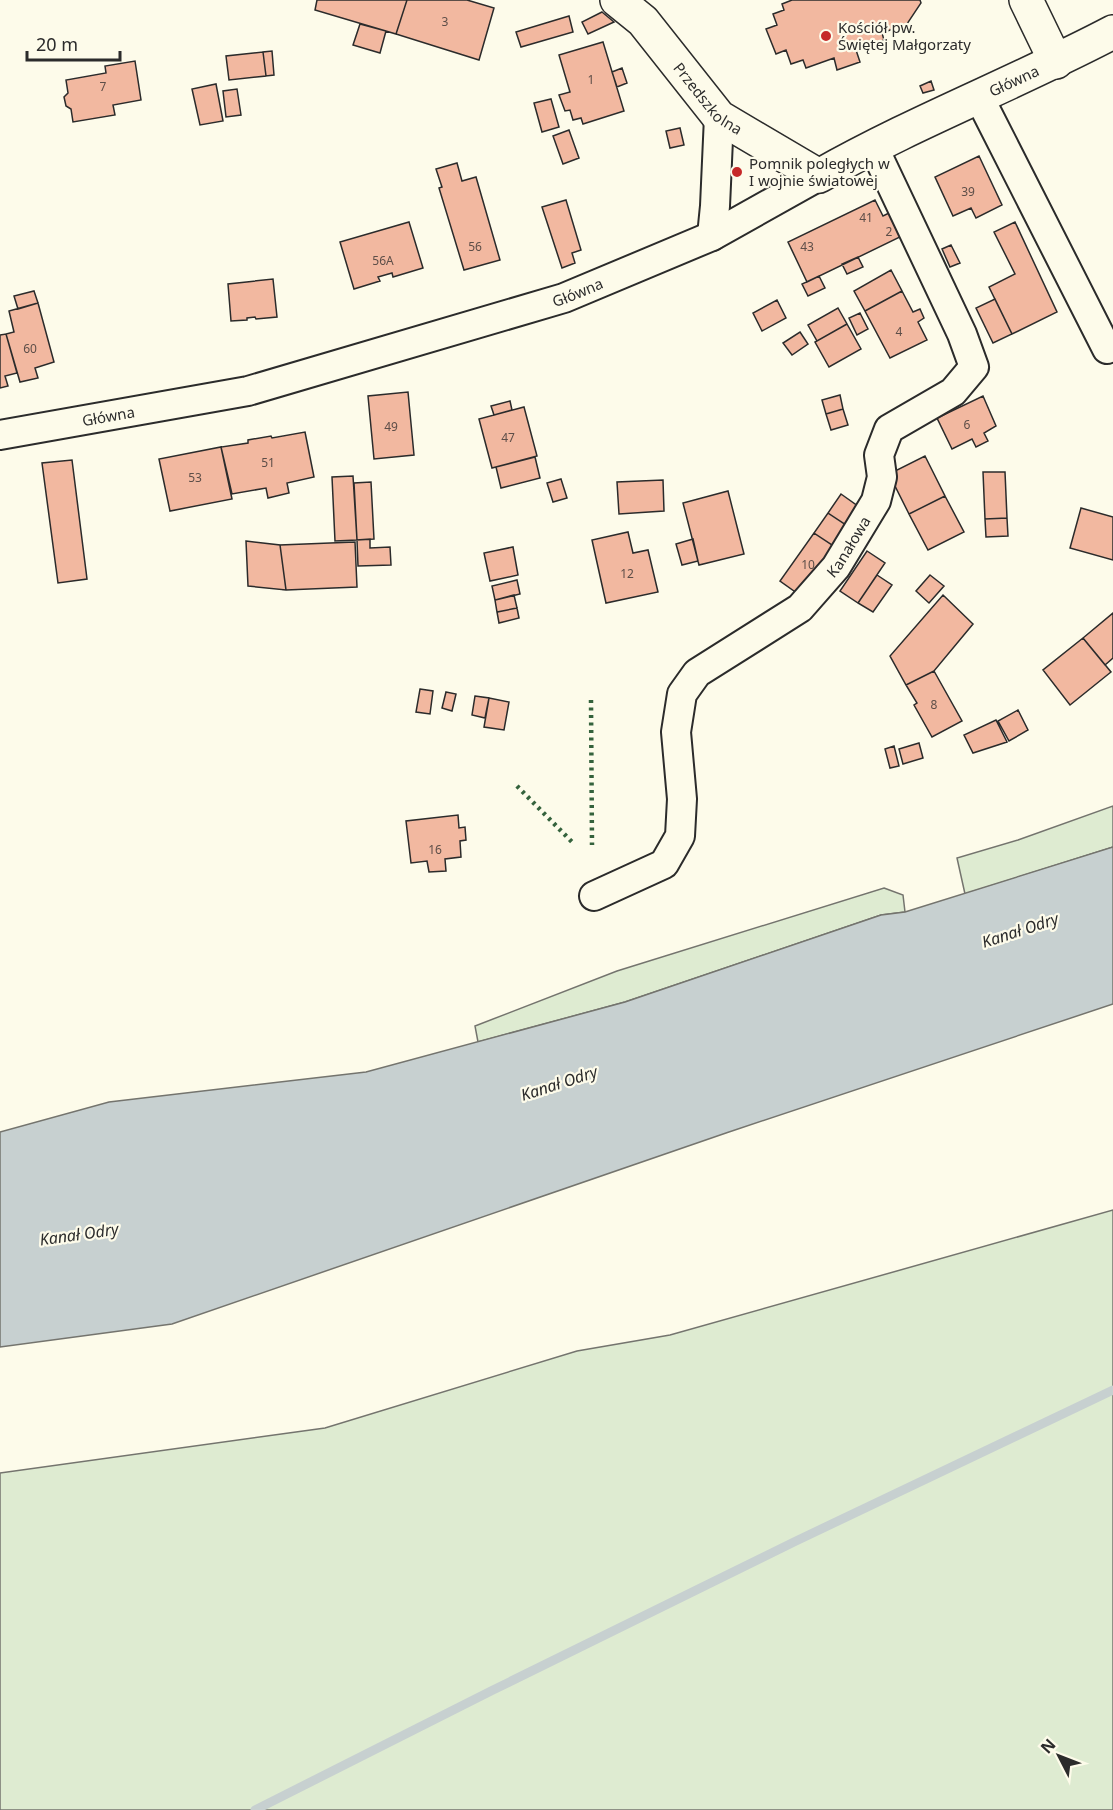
<svg xmlns="http://www.w3.org/2000/svg" width="1113" height="1810" font-family="'Noto Sans',sans-serif">
<style>
.green{fill:#deebd1;stroke:#74746e;stroke-width:1.5}
.water{fill:#c7d0d0;stroke:#74746e;stroke-width:1.5}
.lines{fill:none;stroke-linecap:round;stroke-linejoin:round}
.stream{stroke:#c7d0d0;stroke-width:9}
.building{fill:#f2b8a0;stroke:#2b2b2b;stroke-width:1.5}
.minor-casing{stroke:#2b2b2b;stroke-width:32}
.tertiary-casing{stroke:#2b2b2b;stroke-width:36}
.minor{stroke:#fdfbea;stroke-width:28}
.tertiary{stroke:#fdfbea;stroke-width:33}
.hedge{stroke:#34623c;stroke-width:4.5;stroke-dasharray:3 4.5;stroke-linecap:butt}
.poi-dot{fill:#c62828;stroke:#fdfbea;stroke-width:2}
.labels{text-anchor:middle;dominant-baseline:central;stroke-width:4.5;stroke-linejoin:round;paint-order:stroke}
.number-label{font-size:12px;fill:#5d4e48}
.poi-label{font-size:15px;fill:#2b2b2b;stroke:#fdfbea;text-anchor:start}
.street-label{font-size:15px;fill:#2b2b2b;stroke:#fdfbea}
.water-label{font-size:16px;font-style:italic;fill:#2b2b2b;stroke:#fdfbea}
</style>
<rect width="100%" height="100%" fill="#fdfbea"/>
<path class="green" d="M1113 806V847L965 894 957 858 1018 840Z
M884 888 903 895 905 912 881 915 625 1002 478 1042 475 1026 617 971Z
M1113 1210V1810H0V1473L325 1428 577 1351 670 1335Z"/>
<path class="water" d="M1113 847V1004L726 1133 172 1324 0 1347V1132L109 1102 366 1072 625 1002 881 915 905 912Z"/>
<g class="lines">
<path class="stream" d="M255 1810 493 1690 796 1541 1113 1390"/>
</g>
<path class="building" d="M317 0H407L396 34 315 10Z
M407 0H467L494 8 479 60 396 34Z
M792 0H920L921 3 907 24 882 33 884 40 856 50 860 62 837 70 834 58 806 68 803 60 791 64 786 50 776 54 766 29 777 25 773 14 784 10 782 4Z
M602 12 614 22 588 34 582 22Z
M569 16 573 32 521 47 516 32Z
M360 24 386 31 380 53 353 45Z
M603 42 624 111 583 124 581 118 573 120 570 110 565 111 559 95 570 92 559 55Z
M272 51 274 75 266 76 263 52Z
M263 52 266 76 229 80 226 56Z
M135 61 141 100 113 105 115 115 73 122 71 109 66 106 64 97 68 93 66 80 106 73 105 66Z
M622 68 627 83 617 87 612 72Z
M931 81 934 90 923 93 920 86Z
M216 84 223 121 200 125 192 89Z
M237 89 241 115 226 117 223 91Z
M551 99 559 127 542 132 534 103Z
M680 128 684 145 670 148 666 131Z
M569 130 579 158 563 164 553 136Z
M979 156 1002 205 976 218 971 208 953 216 935 177Z
M457 163 462 181 476 177 500 260 464 270 439 188 442 187 436 169Z
M566 200 581 250 572 253 575 263 562 268 542 207Z
M875 200 883 216 891 212 902 236 807 282 788 242Z
M409 222 423 268 393 277 392 273 378 277 380 281 354 289 340 242Z
M1015 222 1057 312 1012 334 989 287 1015 274 994 232Z
M951 245 960 263 950 267 942 249Z
M858 257 863 267 847 274 842 264Z
M891 270 902 291 865 311 854 291Z
M819 276 825 288 808 296 802 284Z
M273 279 277 317 256 319 255 317 247 318V320L231 321 228 284Z
M34 291 38 303 18 309 14 296Z
M902 291 913 312 920 309 924 318 918 322 927 340 890 358 865 311Z
M995 299 1012 334 993 343 976 308Z
M777 300 786 318 762 331 753 313Z
M38 303 54 362 35 368 38 378 20 382 6 334 14 332 9 311Z
M838 308 847 324 817 341 808 325Z
M860 313 868 329 857 335 849 318Z
M847 324 861 349 829 367 815 342Z
M800 332 808 344 792 355 783 343Z
M6 334 17 373 5 376 8 386 0 388V335Z
M408 392 414 455 374 459 368 396Z
M840 395 843 409 826 414 822 400Z
M983 396 996 426 984 433 988 441 976 447 972 439 952 449 937 418Z
M510 401 512 410 494 415 491 406Z
M524 407 537 456 492 468 479 419Z
M843 409 848 425 831 430 826 414Z
M305 432 314 477 287 483 289 493 268 498 266 488 232 494 221 447 248 443V440L271 436 272 438Z
M221 447 232 499 170 511 159 459Z
M925 456 945 496 909 514 889 474Z
M535 457 540 478 501 488 496 467Z
M72 460 87 579 58 583 42 463Z
M983 472H1005L1007 518 985 519Z
M353 476 357 540 335 541 332 477Z
M561 479 567 498 553 502 547 483Z
M663 480 664 511 619 514 617 482Z
M371 482 374 539 357 540 354 483Z
M728 491 744 554 699 565 683 503Z
M841 494 862 509 849 527 828 513Z
M945 496 964 532 928 550 909 514Z
M1081 508 1113 517V560L1070 548Z
M828 513 849 527 835 547 814 533Z
M1007 518 1008 536 986 537 985 519Z
M628 532 633 553 648 550 658 592 606 603 592 540Z
M814 533 835 547 801 596 780 581Z
M370 539V548L390 547 391 565 358 566 357 540Z
M693 539 698 561 682 565 676 544Z
M246 541 280 545 286 590 248 586Z
M355 542 357 587 286 590 280 545Z
M513 547 518 575 490 581 484 553Z
M867 551 885 563 858 603 840 591Z
M877 575 892 585 873 612 858 603Z
M930 575 944 586 929 603 916 591Z
M517 580 520 594 495 600 492 586Z
M514 595 517 608 497 612 495 600Z
M943 595 973 624 934 671 906 685 890 656Z
M517 608 519 618 499 623 497 612Z
M1113 613V658L1105 665 1083 638Z
M1083 638 1111 672 1070 705 1043 670Z
M934 671 962 721 932 737 914 705 917 703 906 685Z
M420 689 433 691 430 714 416 712Z
M446 692 456 694 452 711 442 708Z
M475 696 489 698 485 718 472 715Z
M489 698 509 702 504 730 484 727Z
M1018 710 1028 730 1009 741 998 721Z
M996 720 1007 742 973 753 964 735Z
M919 743 923 758 903 764 899 749Z
M894 746 899 766 890 768 885 749Z
M458 815 459 828 465 827 466 840 460 841 461 857 445 859 446 871 429 872 427 861 411 863 406 821Z"/>
<g class="lines">
<defs>
<g id="minor">
<path d="M979 97 1107 349"/>
<path d="M712 236 715 206 719 117"/>
<path id="s1" d="M0 435 248 391 564 298 712 236 819 176"/>
<path id="s2" d="M594 896 664 864 680 836 682 799 676 732 682 694 697 673 800 608 836 567 876 501 882 477 879 455 889 429 953 392 974 367 962 334 873 146"/>
</g>
<g id="tertiary">
<path id="s3" d="M617 0 643 21 719 117 819 176C914 122 1016 83 1113 32"/>
<path d="M1026 0 1056 62"/>
</g>
</defs>
<use href="#minor" class="minor-casing"/>
<use href="#tertiary" class="tertiary-casing"/>
<use href="#minor" class="minor"/>
<use href="#tertiary" class="tertiary"/>
<path class="hedge" d="M591 700 592 845
M517 786 573 843"/>
</g>
<g class="poi-dot">
<circle cx="826" cy="36" r="6"/>
<circle cx="737" cy="172" r="6"/>
</g>
<g class="labels">
<g class="number-label">
<text x="445" y="21">3</text>
<text x="591" y="79">1</text>
<text x="103" y="86">7</text>
<text x="968" y="191">39</text>
<text x="866" y="217">41</text>
<text x="889" y="231">2</text>
<text x="475" y="246">56</text>
<text x="807" y="246">43</text>
<text x="383" y="260">56A</text>
<text x="899" y="331">4</text>
<text x="30" y="348">60</text>
<text x="967" y="424">6</text>
<text x="391" y="426">49</text>
<text x="508" y="437">47</text>
<text x="268" y="462">51</text>
<text x="195" y="477">53</text>
<text x="808" y="564">10</text>
<text x="627" y="573">12</text>
<text x="934" y="704">8</text>
<text x="435" y="849">16</text>
</g>
<g class="poi-label">
<text x="838" y="27">Kościół pw.<tspan x="838" dy="17">Świętej Małgorzaty</tspan></text>
<text x="749" y="163">Pomnik poległych w<tspan x="749" dy="17">I wojnie światowej</tspan></text>
</g>
<g class="street-label">
<text stroke="none"><textPath href="#s3" startOffset="489">Główna</textPath></text>
<text stroke="none"><textPath href="#s3" startOffset="135">Przedszkolna</textPath></text>
<text stroke="none"><textPath href="#s1" startOffset="596">Główna</textPath></text>
<text stroke="none"><textPath href="#s1" startOffset="110">Główna</textPath></text>
<text stroke="none"><textPath href="#s2" startOffset="478">Kanałowa</textPath></text>
</g>
<g class="water-label">
<text transform="translate(1020 930) rotate(-18)">Kanał Odry</text>
<text transform="translate(559 1083) rotate(-18)">Kanał Odry</text>
<text transform="translate(79 1234) rotate(-8)">Kanał Odry</text>
</g>
</g>
<g transform="translate(1059 1756) rotate(312)" stroke="#fdfbea" stroke-width="4.5" paint-order="stroke">
<path d="M0-4.5L10 22L0 15L-10 22Z" fill="#2b2b2b"/>
<text y="-9" font-size="16" font-weight="bold" text-anchor="middle" fill="#2b2b2b">N</text>
</g>
<path d="M27 51v9h93v-9" fill="none" stroke="#2b2b2b" stroke-width="3"/>
<text x="36" y="51" font-size="18" fill="#2b2b2b" stroke="#fdfbea" stroke-width="4.5" paint-order="stroke">20 m</text>
</svg>
